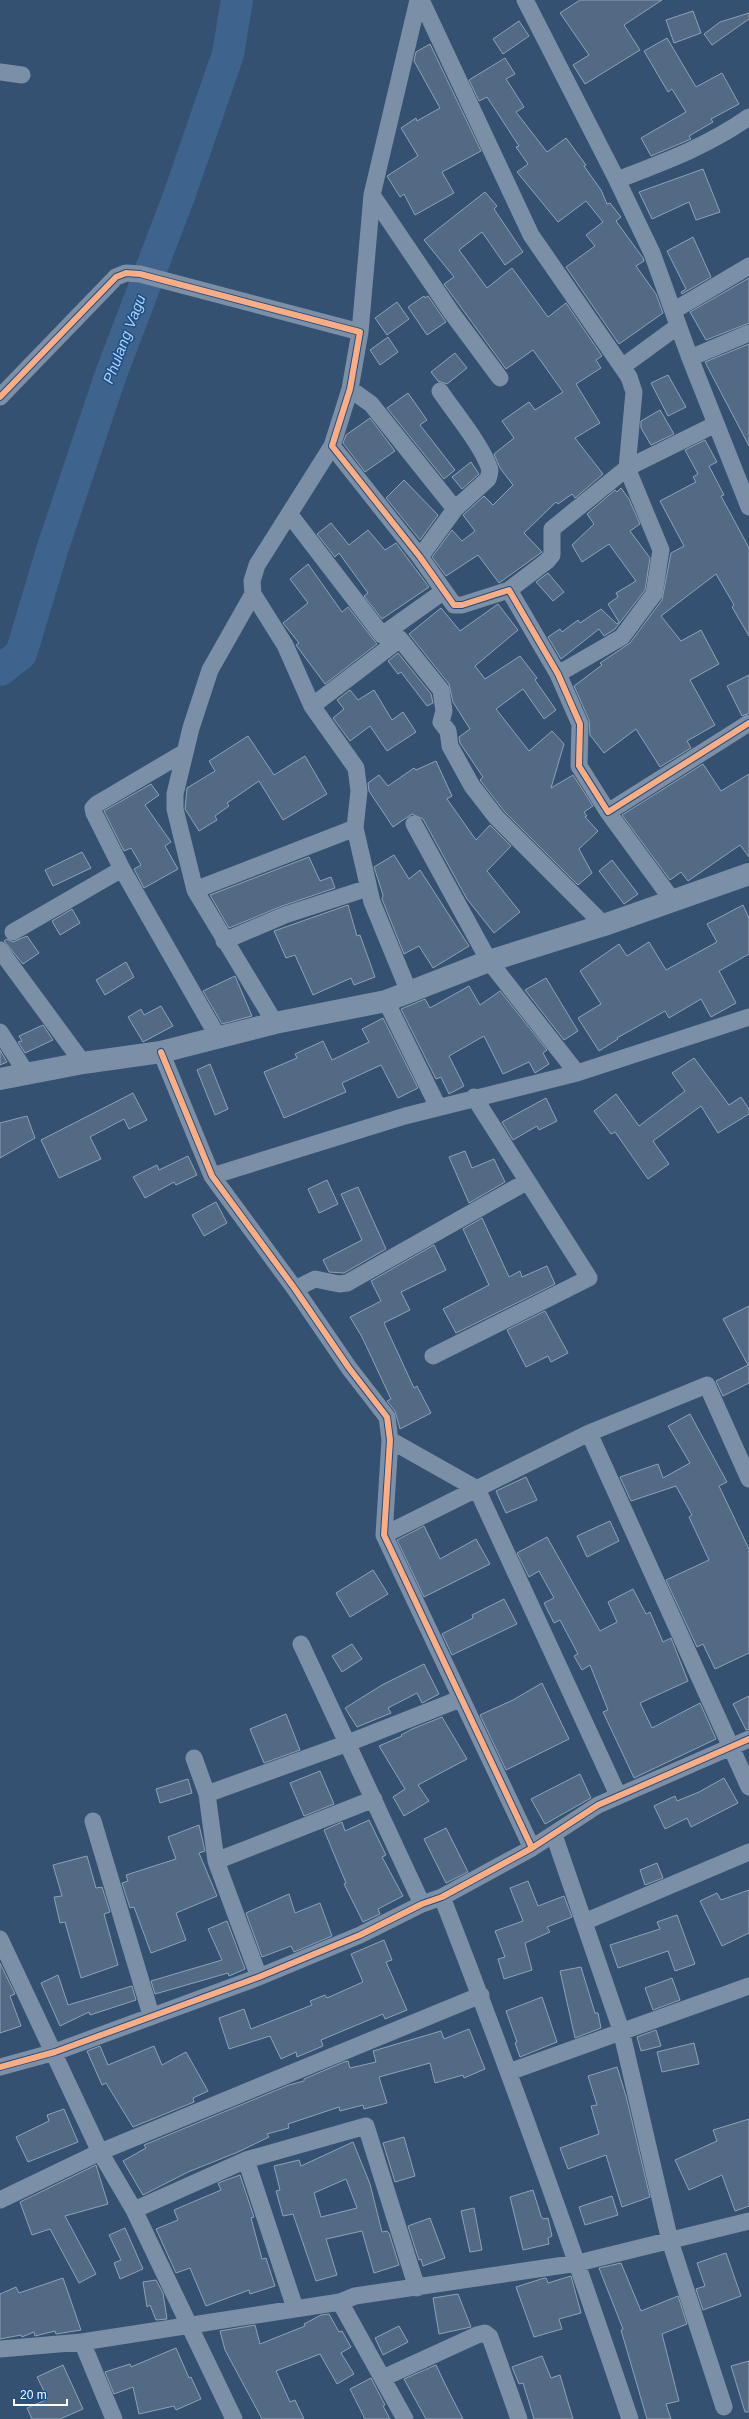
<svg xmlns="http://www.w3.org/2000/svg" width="749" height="2419" font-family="Arial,sans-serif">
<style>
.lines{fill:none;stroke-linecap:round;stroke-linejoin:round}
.river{stroke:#3e638d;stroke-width:32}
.building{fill:#526a84;stroke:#90a1b4;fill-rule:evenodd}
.minor{stroke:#7b90a6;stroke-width:17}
.tertiary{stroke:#7b90a6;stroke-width:22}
.cycleway-casing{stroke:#1b4f8b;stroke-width:8}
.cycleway{stroke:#ffac80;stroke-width:6}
.labels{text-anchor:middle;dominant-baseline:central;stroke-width:3;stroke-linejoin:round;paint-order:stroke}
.water-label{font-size:15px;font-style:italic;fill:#b2d2f4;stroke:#1b4f8b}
</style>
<rect width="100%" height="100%" fill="#345172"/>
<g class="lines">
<path class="river" d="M0 670 21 654 53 547 111 374 179 196 228 54 237 0"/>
</g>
<path class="building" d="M580 0H662L624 25 640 50 585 84 573 65 589 55 560 13Z
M693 11 701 33 674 43 666 20Z
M749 13V19L712 45 704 34 720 22Z
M519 21 529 36 503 54 493 39Z
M667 38 696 87 722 73 739 104 711 119 713 122 689 136 691 139 651 156 641 138 686 112 672 89 668 92 644 51Z
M430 44 481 151 442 172 454 193 415 215 404 194 400 197 387 176 418 156 401 128 416 118 417 121 440 108 414 61 416 52Z
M505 58 515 74 506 79 524 107 516 112 547 152 566 138 586 165 584 166 601 190 607 204 610 203 621 217 616 221 643 258 644 261 636 266 656 294 663 313 619 344 566 267 595 246 586 235 603 222 586 201 558 222 517 172 528 164 516 147 519 146 487 97 479 101 469 80Z
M703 169 720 212 696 220 689 202 652 219 639 192Z
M485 192 497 206 494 209 523 252 505 265 482 232 459 250 487 288 512 268 548 317 566 303 602 356 596 360 601 368 576 384 600 423 575 438 603 474 575 498 572 494 558 504 556 502 524 533 542 552 499 583 478 555 446 576 432 557 452 530 462 541 475 531 463 515 484 496 493 505 513 485 500 468 494 454 514 438 502 421 529 402 535 410 563 392 533 350 506 369 444 284 454 277 424 240Z
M693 237 711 277 682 294 681 292 686 289 667 251Z
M749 278V323L706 340 690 312Z
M424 296 425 298 428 296 446 322 427 335 408 307Z
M397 302 409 319 387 335 375 318Z
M388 337 398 352 380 365 370 350Z
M749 344V446L705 362Z
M455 353 467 368 447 384 438 381 431 372Z
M668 375 686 407 668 416 651 383Z
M408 393 427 420 420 425 455 470 444 479 387 408Z
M660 410 674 434 651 445 641 428V421Z
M370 418 395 451 365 472 343 443 346 435Z
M705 440 717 462 709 466 724 495 721 496 749 548V636L732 607 734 605 716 574 661 616 681 641 701 630 719 664 690 680 715 725 687 741 691 748 660 767 636 729 604 753 590 735 589 720 574 686 602 665 600 663 630 643 662 600 671 553 684 546 660 501 696 482 693 477 698 474 685 450Z
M471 462 479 474 462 489 452 477Z
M404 480 438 515 420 540 386 498Z
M621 488 629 499 640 524 630 531 650 558 645 590 615 629 604 636 599 629 561 659 548 637 560 629 562 632 578 620 580 623 601 609 617 624 619 622 608 604 618 597 616 593 636 581 609 544 582 562 572 545 594 524 587 514 615 490 617 492Z
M331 523 349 545 368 530 385 550 396 543 429 587 382 619 364 596 368 593 339 553 335 557 317 534Z
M308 564 342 612 348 607 377 644 325 684 296 645 299 643 283 623 308 603 290 579Z
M548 573 564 592 553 601 536 582Z
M498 604 518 630 475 666 485 679 520 656 537 678 535 680 556 710 544 719 523 689 496 709 529 751 552 731 564 744 551 788 573 775 593 806 584 812 587 816 585 817 598 831 579 849 592 873 578 885 504 811 480 780 483 777 460 743 459 737 470 729 453 702 449 684 409 634 441 608 460 631Z
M398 653 431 694 433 703 427 706 401 672 398 674 388 661Z
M749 675V713L742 716 727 686Z
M350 690 358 700 374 690 392 720 403 712 416 732 387 751 370 726 350 741 333 718 344 709 337 700Z
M248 736 274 775 305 756 327 794 283 820 259 781 227 803 229 806 215 816 217 820 199 831 185 809 187 788 215 771 209 761Z
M436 761 452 796 447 799 476 840 490 825 511 846 487 871 520 912 494 933 467 899 423 819 412 814 393 827 369 791 368 783 379 775 388 786 414 768 416 770Z
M703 764 721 791 749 774V857L740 845 688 881 681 872 670 880 622 815Z
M151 784 159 795 145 805 171 842 165 846 178 869 144 888 134 869 141 865 131 848 124 851 104 811Z
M82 852 91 868 53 886 45 870Z
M394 855 409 879 420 870 469 946 433 968 419 946 404 954 382 899 383 895 374 867Z
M309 857 320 881 331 877 335 888 282 906 229 928 210 895Z
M612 860 638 894 624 904 599 871Z
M348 905 357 936 360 935 375 977 354 985 351 978 313 995 295 955 286 958 274 931Z
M743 905 749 918V954L719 971 736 1003 711 1017 701 999 669 1018 665 1011 617 1038 618 1039 599 1051 578 1018 601 1004 580 971 619 944 627 956 649 942 666 970 717 942 707 924Z
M72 909 80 923 60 935 52 921Z
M27 936 39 953 23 964 4 941 7 939 13 942Z
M126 962 134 977 105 995 96 980Z
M235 976 252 1016 222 1024 203 991Z
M546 978 578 1031 564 1040 525 990Z
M469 986 480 1005 500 991 547 1050 543 1053 549 1064 535 1073 529 1062 503 1074 484 1036 449 1056 464 1086 449 1094 441 1077 436 1079 401 1009 425 999 430 1008Z
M161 1006 173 1026 143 1042 128 1017 141 1009 144 1015Z
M383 1018 418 1088 398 1098 381 1065 342 1083 346 1092 284 1118 264 1072 297 1058 295 1054 323 1041 332 1060 369 1042 362 1029Z
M43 1025 53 1040 25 1053 18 1042 22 1041 19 1036Z
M0 1050 7 1062 0 1065Z
M694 1058 729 1105 741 1097 749 1109V1114L718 1133 701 1106 653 1141 669 1164 648 1179 615 1132 611 1134 594 1111 616 1094 639 1126 685 1091 672 1073Z
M210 1064 228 1109 215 1115 197 1070Z
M133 1093 147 1120 129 1129 124 1119 90 1137 101 1159 59 1178 41 1140Z
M546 1098 557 1121 539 1130 537 1126 513 1140 502 1122Z
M27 1116 35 1138 0 1158V1123Z
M465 1151 472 1168 494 1159 505 1182 469 1203 449 1157Z
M188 1156 197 1175 176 1185 174 1182 145 1198 133 1177 157 1165 159 1170Z
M327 1180 338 1204 319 1213 308 1189Z
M358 1187 386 1249 344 1273 329 1272 323 1260 362 1240 341 1194Z
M216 1202 227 1223 204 1236 192 1215Z
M482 1218 509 1277 520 1271 522 1277 547 1266 555 1284 456 1333 443 1309 489 1285 463 1229Z
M434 1245 446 1270 401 1292 410 1310 384 1323 414 1388 417 1386 431 1413 400 1429 395 1411 387 1401 391 1399 362 1337 350 1317 381 1301 371 1281Z
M749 1306V1383L723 1396 716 1381 748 1365 723 1319Z
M545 1311 568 1353 551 1362 548 1356 526 1367 507 1330Z
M690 1414 727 1482 719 1486 749 1549V1653L715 1669 703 1644 697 1647 666 1580 709 1560 689 1517 692 1515 676 1486 631 1501 620 1477 658 1464 663 1478 690 1463 668 1426Z
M526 1477 537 1500 506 1513 496 1491Z
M610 1521 619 1541 587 1557 577 1536Z
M424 1526 440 1559 476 1539 490 1564 424 1597 397 1540Z
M547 1537 600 1631 617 1622 608 1602 633 1589 646 1614 650 1612 663 1642 671 1638 688 1681 640 1703 652 1728 700 1703 716 1739 634 1778 603 1712 608 1710 590 1665 582 1670 574 1656 578 1654 560 1620 554 1623 544 1603 554 1598 539 1571 529 1577 517 1553Z
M373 1570 388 1594 350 1617 336 1593Z
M504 1599 517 1624 452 1655 442 1634 473 1618 472 1615Z
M352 1644 362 1659 342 1672 332 1656Z
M424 1664 439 1694 422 1703 417 1693 388 1708 391 1713 357 1727 345 1708 382 1685Z
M542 1683 569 1739 506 1770 480 1715 513 1700Z
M749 1696V1729L746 1730 733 1704Z
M286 1714 300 1750 264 1763 250 1729Z
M442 1717 467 1759 418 1785 429 1801 404 1816 393 1797 405 1789 379 1746 402 1736 401 1735 412 1729Z
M320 1771 334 1804 304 1816 290 1783Z
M580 1774 591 1798 545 1824 531 1799Z
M724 1778 738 1803 691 1827 687 1818 665 1829 654 1806 675 1796 677 1801 699 1792Z
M188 1779 192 1793 160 1803 156 1789Z
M369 1820 386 1855 382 1857 403 1896 378 1909 380 1914 363 1922 344 1884 346 1883 324 1830 342 1822 345 1831Z
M199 1825 205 1851 199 1853 217 1896 176 1913 186 1940 151 1953 134 1907 130 1908 122 1883 128 1881 126 1875 176 1859 168 1837Z
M446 1828 468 1872 446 1883 424 1839Z
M87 1856 96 1888 102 1887 110 1912 104 1914 118 1965 81 1978 65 1922 60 1923 54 1897 62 1896 53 1865Z
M657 1863 663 1878 645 1885 640 1870Z
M528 1881 538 1906 564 1896 572 1917 547 1927 550 1932 525 1943 532 1970 504 1979 498 1959 505 1957 495 1931 523 1921 510 1888Z
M749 1890V1933L722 1946 700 1901 717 1893 721 1900Z
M289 1894 295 1913 320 1903 332 1936 294 1952 291 1946 262 1957 246 1913Z
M677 1915 695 1964 675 1971 668 1951 618 1968 610 1945 660 1929 657 1922Z
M227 1921 245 1969 229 1976 228 1973 155 1994 151 1981 222 1960 208 1929Z
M384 1940 392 1960 386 1962 407 2010 385 2019 383 2014 321 2040 323 2046 297 2057 296 2052 281 2059 270 2036 229 2049 219 2018 244 2009 251 2029 312 2005 310 2001 325 1995 327 1998 363 1982 351 1954Z
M0 1963 15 1994 10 1996 21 2026 0 2033Z
M581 1967 595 2013H598L601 2028 575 2038 560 1971Z
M58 1975 68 2005 132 1986 136 2000 90 2015 89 2012 60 2026 41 1983Z
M672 1978 680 2000 653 2010 645 1988Z
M542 1997 557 2042 520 2057 515 2043 517 2042 506 2011Z
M469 2029 485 2069 464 2078 463 2075 435 2083 430 2063 379 2077 387 2103 364 2109 363 2105 340 2111 339 2107 288 2124 289 2128 267 2134 269 2137 238 2152 188 2172 143 2195 123 2161 146 2148 144 2145 289 2085 304 2081V2079L344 2062 348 2061 350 2068 376 2062 373 2051 441 2031 444 2039Z
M656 2030 661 2046 641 2051 637 2037Z
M694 2043 699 2064 662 2072 657 2052Z
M100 2046 108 2065 154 2046 162 2065 186 2052 208 2091 193 2098 194 2102 133 2127 106 2083 102 2085 87 2051Z
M617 2067 626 2096 650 2197 622 2207 606 2155 568 2169 560 2148 599 2134 591 2106 597 2105 588 2076Z
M64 2109 78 2142 28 2162 16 2137 49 2121 47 2115Z
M749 2119V2206L735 2211 722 2175 689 2190 675 2160 717 2141 713 2130Z
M404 2137 415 2176 395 2182 383 2143Z
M353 2142 370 2184 382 2232 387 2231 389 2233 399 2265 374 2273 362 2231 326 2239 337 2275 316 2281 293 2214 283 2216 276 2191 280 2190 274 2166 299 2160 301 2166ZM346 2179 357 2208 321 2217 314 2193Z
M96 2165 108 2204 65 2216 96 2274 79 2283 50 2229 32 2235 20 2202Z
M240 2175 254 2217 251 2218 262 2259 266 2258 275 2286 250 2294 249 2290 206 2306 190 2268 176 2273 156 2229 178 2220 174 2210 221 2190 218 2183Z
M533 2190 541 2216 543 2219 548 2218 552 2236 548 2238 549 2244 523 2250 510 2197Z
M612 2196 618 2215 585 2225 579 2207Z
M474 2208 482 2250 470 2252 461 2211Z
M430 2218 445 2258 423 2266 421 2259 419 2260 408 2226Z
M125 2228 143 2269 120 2279 114 2263 121 2260 109 2235Z
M726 2253 741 2296 703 2310 696 2289 705 2286 697 2263Z
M621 2263 641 2311 678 2296 687 2324 662 2334 679 2401 666 2404 671 2419H647L621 2330 623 2329 599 2268Z
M571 2276 581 2313 559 2319 562 2329 534 2337 516 2287 541 2279 546 2278 548 2283Z
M63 2278 81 2330 56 2334 55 2331 35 2336 34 2332 22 2337 21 2335 0 2339V2294L16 2287 19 2293Z
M156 2280 163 2293 167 2319 156 2320 150 2305 147 2307 143 2282Z
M458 2294 471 2327 439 2334 433 2298Z
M329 2314 339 2332 342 2331 351 2347 341 2353 354 2374 337 2384 320 2354 276 2371 290 2402 295 2400 304 2419H262L225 2350 220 2331 255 2325 260 2344 305 2326 304 2324 321 2315Z
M399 2326 408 2342 383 2355 375 2338Z
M176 2348 189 2378 191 2377 201 2399 176 2410 174 2406 139 2414 133 2387 114 2394 105 2372 130 2364 131 2367Z
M542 2356 551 2378 560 2375 573 2419H534L523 2383 519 2384 512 2367Z
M749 2361V2412H745L731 2366Z
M63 2365 83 2409 60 2419H32L27 2408 48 2399 37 2377Z
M436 2365 448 2390 463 2419H426L404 2379Z
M371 2378 385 2405 383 2406 390 2419H365L350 2389Z"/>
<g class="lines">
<path class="minor" d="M421 0 531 235 629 377 634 392 627 468 552 529V555L547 561 509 590
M525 0 617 180 652 253 690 358 749 507
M0 72 22 75
M617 180C664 162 708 146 749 117
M372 195 451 312 500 378
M673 311 749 266
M360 332 372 195 418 0
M690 358 749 333
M622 367 678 326
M350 389 371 404 455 509
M0 397 116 277 126 273 140 274 360 332 350 389 332 446 420 557 454 605H462L509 590 558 674 580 724 579 766 608 812 749 723
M332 446 257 565 252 581 253 594 285 645 312 706 356 768 359 791 355 828 372 902 409 992
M290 515 382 635 400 639
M420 557 455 509 488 479C489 475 491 470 489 467 481 444 454 412 440 391
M253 594 210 670 191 728 175 794V809L195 890 275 1023
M382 635 444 591
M558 674 622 637 654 594 661 550 627 468 716 424
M312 706 400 639 441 690 444 711 441 722 448 731 450 746 472 786 496 817 604 925
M185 752 97 804 93 808 94 813 122 869 218 1037
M608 812 673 901
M414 824 489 961 577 1073
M195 890 355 828
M13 932 122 869
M224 941 285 915 368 888
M0 950 83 1063
M386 1001 438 1107
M0 1032 27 1074
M161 1052 212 1176 295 1289 349 1368 387 1417 390 1440 384 1535 532 1848
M212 1176 405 1116 577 1073 749 1017
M295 1289 315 1279 339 1284 347 1283 526 1182
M433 1356 589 1278 474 1097
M589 1433 749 1787
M390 1440 477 1489 618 1795
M384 1535 589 1433 707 1385 749 1479
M301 1644 422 1904
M194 1758 207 1794 216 1861 259 1977
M207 1794 348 1743 460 1699
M93 1821 151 2015
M554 1835 621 2030 670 2241 724 2407
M216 1861 374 1799
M442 1897C509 2069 571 2243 630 2419
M584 1922 749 1852
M0 1939 100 2152 134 2210 234 2419
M0 2067 55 2052 259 1977 360 1935 422 1904 442 1897 532 1848 598 1805 749 1739
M509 2072 749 1986
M246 2160 295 2308
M0 2200 100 2152 481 1995
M134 2210 246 2160 366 2126 417 2288
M340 2302 405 2419
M82 2342 114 2419
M0 2349 82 2342 340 2302 355 2296 578 2263 749 2221
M383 2378 477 2335 485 2333 490 2337 519 2419"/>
<path class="tertiary" d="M0 1079 83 1063 161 1052 275 1023 386 1001 489 961 604 925 749 874"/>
<defs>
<path id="cycleway" d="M0 397 116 277 126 273 140 274 360 332 350 389 332 446 420 557 454 605H462L509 590 558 674 580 724 579 766 608 812 749 723
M161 1052 212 1176 295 1289 349 1368 387 1417 390 1440 384 1535 532 1848
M0 2067 55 2052 259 1977 360 1935 422 1904 442 1897 532 1848 598 1805 749 1739"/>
</defs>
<use href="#cycleway" class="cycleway-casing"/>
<use href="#cycleway" class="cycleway"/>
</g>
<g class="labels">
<g class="water-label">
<text transform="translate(124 339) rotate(-69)">Phulang Vagu</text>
</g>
</g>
<path d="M14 2399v6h53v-6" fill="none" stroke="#ffffff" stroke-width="2"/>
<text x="20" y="2399" font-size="12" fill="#ffffff" stroke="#1b4f8b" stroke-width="3" paint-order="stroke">20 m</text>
</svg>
